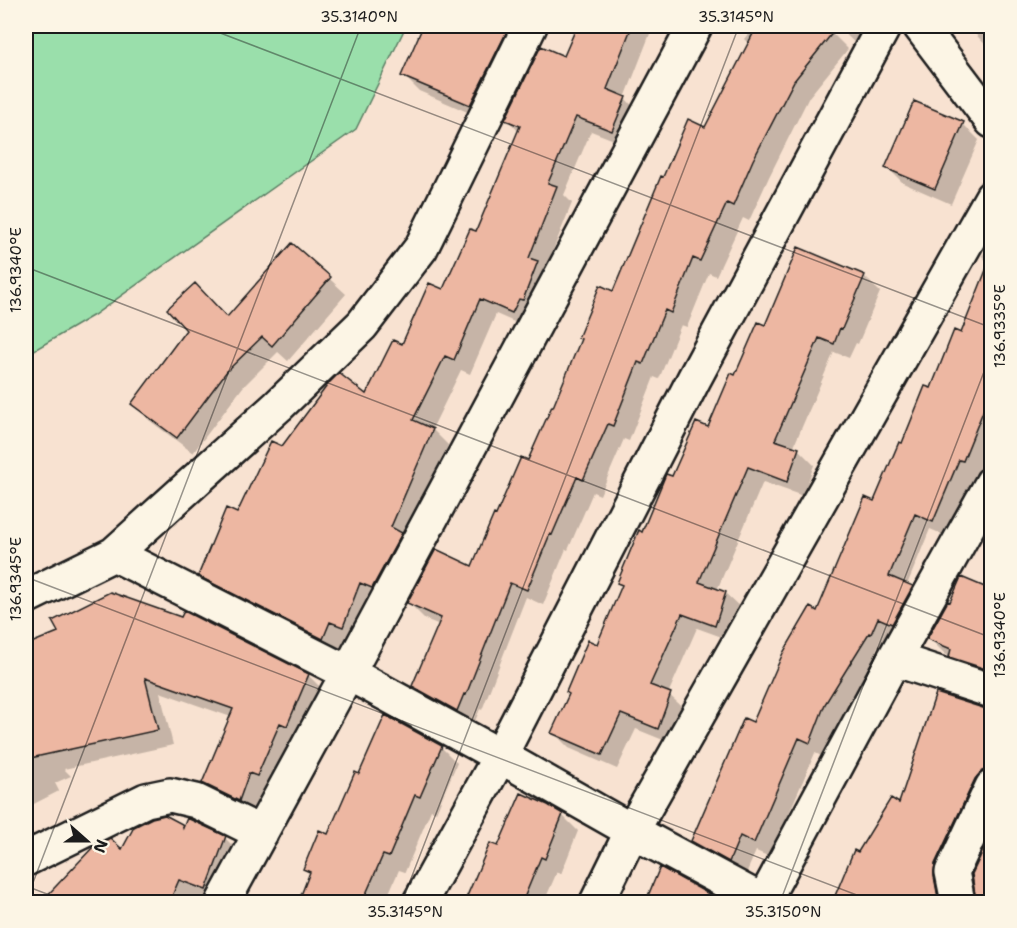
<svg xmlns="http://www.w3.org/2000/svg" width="1017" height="928" font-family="'Shantell Sans',sans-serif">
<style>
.green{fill:#9adfab;stroke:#5b7e64;stroke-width:1.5}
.shadow{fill:#0003}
.building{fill:#edb7a2;stroke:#1c1c1c;stroke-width:1.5}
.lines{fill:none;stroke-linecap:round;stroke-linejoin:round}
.street-casing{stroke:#1c1c1c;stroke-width:38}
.street{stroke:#fcf5e5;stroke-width:33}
.ticks{fill:none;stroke:#1c1c1c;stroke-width:1.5;stroke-opacity:0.45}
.neatline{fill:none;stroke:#1c1c1c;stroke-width:2}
.ticks-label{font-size:15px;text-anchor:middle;fill:#1c1c1c}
</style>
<rect width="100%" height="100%" fill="#f8e2d1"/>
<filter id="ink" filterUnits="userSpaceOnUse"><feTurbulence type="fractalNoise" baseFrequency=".0167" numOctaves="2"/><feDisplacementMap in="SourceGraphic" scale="12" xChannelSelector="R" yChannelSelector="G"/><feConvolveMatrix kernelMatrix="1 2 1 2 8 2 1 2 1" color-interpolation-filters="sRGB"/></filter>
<g filter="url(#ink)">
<path class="green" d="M26 26H406L356 129 94 315 26 355Z"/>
<path class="shadow" d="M424 26H512L486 120 419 91 403 75Z
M578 26H653L625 98 640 114 627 145 591 131 564 195 572 203 545 270 553 278 528 328 496 314 470 374 461 370 432 429 448 445 407 540 358 641 346 636 339 654 215 591 200 575 238 514 282 448 367 397 444 291 477 233 519 132 507 119 565 58Z
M655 26H698L681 37Z
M755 26H816L832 33 848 49 809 97 769 177 749 221 743 218 716 276 709 273 687 327 681 325 659 379 654 377 629 441 624 439 600 495 593 492 568 550 566 549 543 605 526 597 482 710 480 709 473 726 429 702 413 686 440 625 425 619 409 603 473 568 497 517 529 462 554 409 614 293 664 179 706 129 749 44 744 39Z
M837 26H873L856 44Z
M968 26H992V52Z
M963 124 979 140 951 204 903 183 887 167Z
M992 239V444L979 476 975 474 949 537 930 529 907 585 912 588 928 603 885 647 840 720 826 758 815 753 770 857 756 851 745 876 708 857 692 841 754 724 818 614 875 503 903 445 962 335 990 265 982 256Z
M293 245 346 294 288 361 278 352 243 387 193 453 149 420 133 404 228 319Z
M864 276 880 292 858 344 856 343 849 358 834 352 793 448 799 450 814 465 803 496 763 482 717 590 725 593 741 608 730 640 697 628 668 694 686 710 673 744 636 729 617 769 569 748 553 732 597 646 623 587 619 583 643 534 672 478 709 429 736 377 766 327Z
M992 592V681L966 673 951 657 945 654 929 638Z
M60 633 308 675 324 691 273 791 265 788 255 816 219 799 204 783 231 717 160 692 173 745 64 769 71 776 55 783 59 791 26 808V646Z
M987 710 992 711V794L951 902H834L859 854 899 805Z
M441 747 457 763 436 812 431 810 405 872 399 870 385 902H300L311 875 305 868 329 836 360 776Z
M562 815 578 831 561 874 557 872 544 902H465L499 848Z
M181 825 185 828 225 838 241 854 209 902H26L52 893 122 852Z"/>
<path class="building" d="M423 26H494L507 31 470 105 401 76Z
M577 26H632L607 89 626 97 612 131 576 117 548 183 557 186 529 258 538 261 523 300 519 299 512 313 480 299 454 360 445 356 413 420 433 429 391 527 402 533 372 588 360 583 343 627 330 622 323 639 198 576 226 508 237 513 271 441 282 446 329 383 339 373 366 394 393 340 402 344 429 283 443 289 470 229 476 231 520 126 505 120 541 46 564 56Z
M757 26H838L794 81 753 160 733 206 727 203 700 261 693 258 671 313 665 310 643 364 638 362 613 426 608 424 583 480 577 477 552 535 550 534 527 590 510 583 466 695 464 694 457 711 412 686 441 618 407 603 436 549 472 566 494 514 496 515 521 457 528 460 552 406 553 407 581 339 578 338 600 285 613 291 661 176 663 177 688 119 705 127Z
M914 101 964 122 935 189 885 168Z
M292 243 331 277 272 346 262 337 227 371 177 438 131 404 186 330 167 309 195 283 227 317Z
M798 247 865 275 842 329 840 328 834 344 819 338 775 440 799 448 787 482 748 467 699 582 726 592 715 626 682 614 650 685 671 693 658 729 621 714 602 755 551 733 569 694 566 692 588 640 597 644 622 585 617 583 639 530 642 532 666 474 672 476 696 422 708 427 731 373 735 375 758 322 765 325Z
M990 260 992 261V389L963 461 959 460 933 522 915 514 889 576 913 586 892 624 878 618 871 634 869 633 825 704 810 743 799 738 754 843 740 836 729 862 691 841 744 718 753 722 783 653 810 607 817 611 865 497 874 501 899 442 902 443 925 386 931 388 954 330 961 333Z
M961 577 992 590V671L949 657 951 649 927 639 948 601 950 602Z
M110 592 181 617 184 611 309 674 287 726 280 723 257 776 249 773 239 801 202 783 233 709 145 678 158 730 26 759V645L58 632 52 621Z
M936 693 986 709H992V768L982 771 975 779 935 864 934 876 939 903H832L854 850 858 852 891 798 899 803Z
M385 715 442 746 420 797 415 795 389 857 383 855 362 903H298L310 872 303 869 319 830 328 834 355 772 359 774Z
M521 793 548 805 563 814 545 859 541 857 522 903H464L490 843 498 846Z
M165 815 182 824 183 828 187 818 226 836 206 890 179 880 169 903H40L93 847 110 838 122 849 134 827 152 818Z
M992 832V903H976L972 874Z
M660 867 725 903H645Z"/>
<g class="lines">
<defs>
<path id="street" d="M920 26 992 121
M114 554 348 673 500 756 632 831 764 902
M26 597 114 554 278 406 362 325 421 248 530 26
M894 659 992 691
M26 859 146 800 170 795 196 801 261 833
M223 902 348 673 695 26
M420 902 500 756 694 379 884 26
M597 902 632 831 992 197
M763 902 894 659 992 483
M958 902 952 872 992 787"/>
</defs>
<use href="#street" class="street-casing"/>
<use href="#street" class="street"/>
</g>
</g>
<path class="ticks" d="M202 26 992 328M26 267 992 638M26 577 875 902M26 886 68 902M26 901 361 26M402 902 739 26M780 902 992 351"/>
<rect width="1017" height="928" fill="none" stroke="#fcf5e5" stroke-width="66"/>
<g transform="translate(87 841) rotate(111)" stroke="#fcf5e5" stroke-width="4.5" paint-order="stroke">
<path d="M0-4.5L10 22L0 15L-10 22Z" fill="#1c1c1c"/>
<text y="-9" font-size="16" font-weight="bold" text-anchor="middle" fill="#1c1c1c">N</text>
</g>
<rect x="33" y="33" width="951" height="862" class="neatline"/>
<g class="ticks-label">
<text x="359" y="22">35.3140°N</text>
<text x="736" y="22">35.3145°N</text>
<text transform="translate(16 270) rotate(-90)" y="5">136.9340°E</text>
<text transform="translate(1000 326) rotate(-90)" y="5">136.9335°E</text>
<text transform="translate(16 579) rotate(-90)" y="5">136.9345°E</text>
<text transform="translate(1000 635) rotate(-90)" y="5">136.9340°E</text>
<text x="405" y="917">35.3145°N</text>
<text x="783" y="917">35.3150°N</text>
</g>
</svg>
